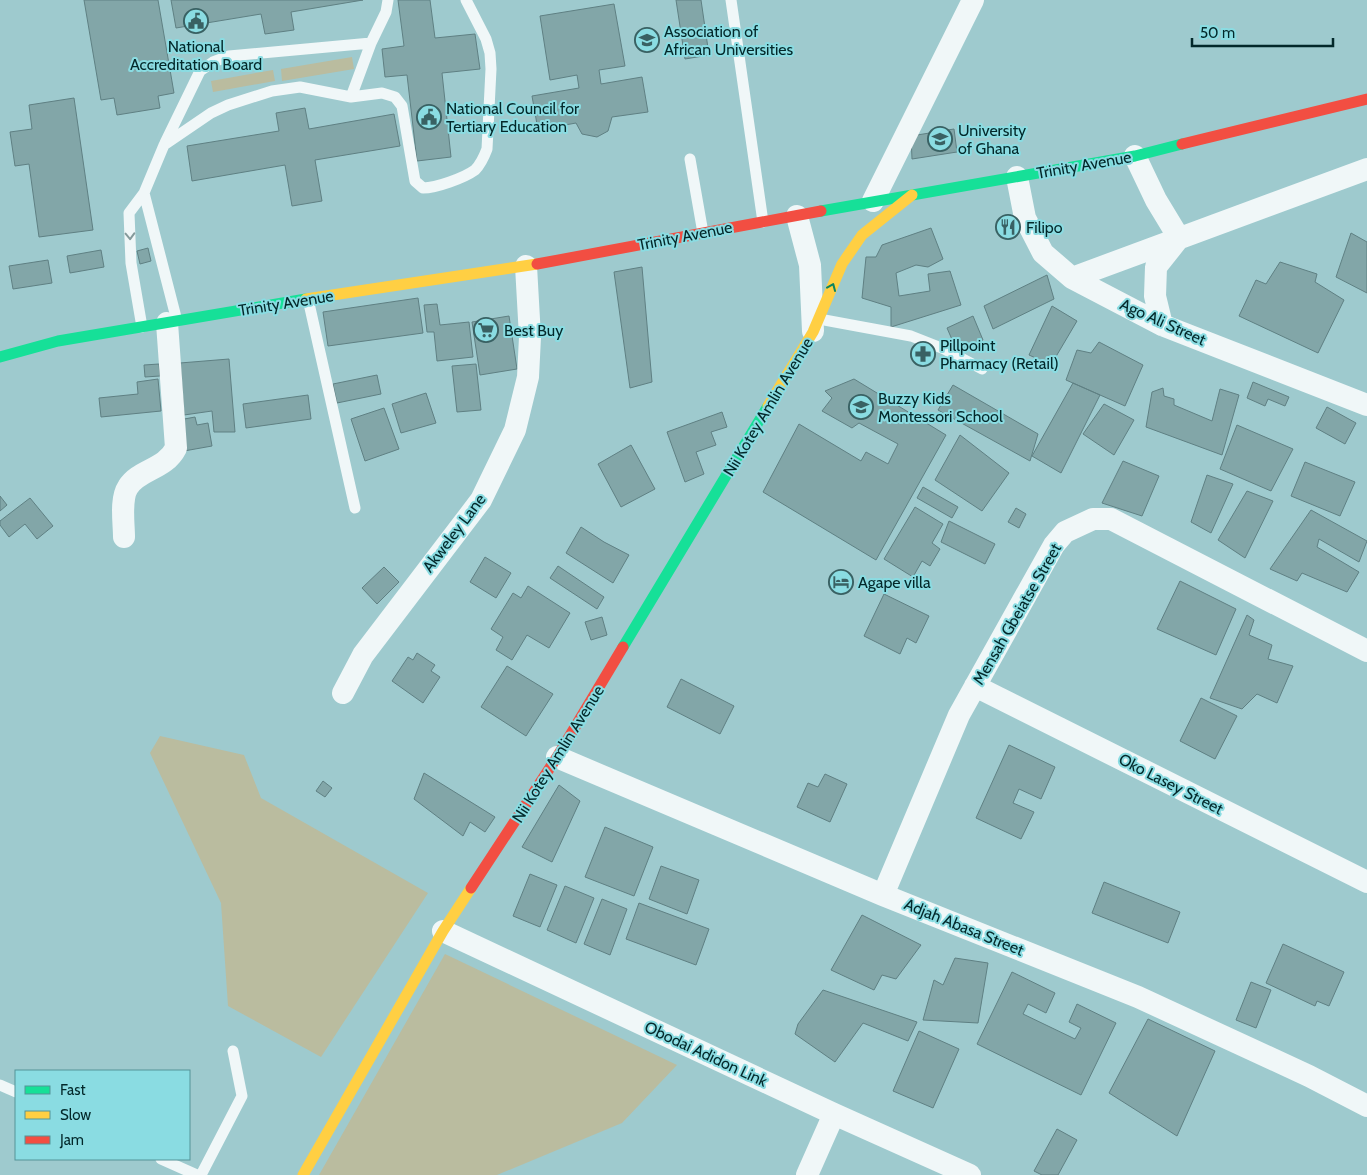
<svg xmlns="http://www.w3.org/2000/svg" width="1367" height="1175" font-family="Cabin,sans-serif">
<style>
.green{fill:#babc9f}
.building{fill:#82a6a8;stroke:#5f8083}
.lines{fill:none;stroke-linecap:round;stroke-linejoin:round}
.lane{stroke:#f0f7f8;stroke-width:11}
.street{stroke:#f0f7f8;stroke-width:22}
.fast{stroke:#16e098;stroke-width:11}
.slow{stroke:#ffcf43;stroke-width:11}
.jam{stroke:#f24e42;stroke-width:11}
.oneway{stroke:#859a9b}
.oneway2{stroke:#0c8461}
.labels{text-anchor:middle;dominant-baseline:central;stroke-width:4;stroke-linejoin:round;paint-order:stroke}
.poi-label{font-size:16px;fill:#03282a;stroke:#8adce2;text-anchor:start}
.street-label{font-size:16px;fill:#03282a;stroke:#8adce2}
</style>
<rect width="100%" height="100%" fill="#9ecace"/>
<path class="green" d="M352 57 354 69 282 81 281 69Z
M273 70 275 81 213 92 211 81Z
M160 736 244 755 261 798 428 893 321 1057 228 1006 221 903 150 753Z
M445 954 677 1065 622 1123 497 1175H319Z"/>
<path class="building" d="M84 0H158L174 93 158 96 160 108 117 115 114 98 101 100Z
M171 0H363L291 12 294 30 265 34 261 14 176 28Z
M398 0H430L435 38 475 34 480 69 442 73 451 157 417 161 407 75 385 77 382 49 404 46Z
M676 0H701L709 55 685 59Z
M614 4 625 66 599 70 601 84 642 77 648 112 612 117 608 131 597 137 582 134 576 123 538 130 532 96 579 88 577 75 550 80 540 16Z
M74 98 93 230 39 237 29 164 15 166 10 132 32 129 29 105Z
M305 108 309 129 394 114 400 146 315 160 322 201 292 206 285 165 192 181 187 146 279 131 276 113Z
M954 129 957 152 912 159 911 136Z
M931 228 943 259 928 267 916 265 896 273 899 296 930 291 928 274 950 271 961 305 891 327V307L862 298 866 257H876L882 245Z
M1351 233 1367 242V293L1336 277Z
M148 248 151 261 140 264 137 251Z
M101 250 104 267 70 273 67 256Z
M48 260 52 283 13 289 9 266Z
M1280 262 1317 274 1315 282 1344 300 1318 353 1239 316 1256 280 1266 284Z
M642 267 652 382 630 388 614 272Z
M1047 275 1054 299 993 329 984 306Z
M418 298 423 333 328 346 323 312Z
M437 304 440 325 469 322 473 357 437 361 434 332H427L424 305Z
M1052 306 1077 321 1051 365 1029 355Z
M509 316 517 369 480 375 472 322Z
M973 316 983 340 957 351 947 328Z
M1099 342 1143 365 1125 406 1066 380 1077 350 1091 353Z
M229 359 235 432H214L212 411 184 415 180 363Z
M159 364 160 376 145 377 144 365Z
M476 364 481 410 457 412 452 366Z
M377 375 381 394 337 403 333 384Z
M158 379 161 411 101 417 99 398 138 394 137 382Z
M854 379 946 435 876 560 763 492 799 424 861 461 866 452 888 464 898 444 859 423 852 428 822 411 832 398 825 391Z
M1253 382 1289 397 1285 406 1268 399 1265 406 1247 398Z
M1073 383 1100 395 1061 473 1032 456Z
M953 385 1038 434 1030 461 938 410Z
M1163 388 1164 396 1174 399V405L1212 421 1220 389 1239 395 1222 455 1146 427 1152 392Z
M426 393 436 423 401 433 392 404Z
M308 395 311 419 246 428 243 404Z
M1104 404 1134 420 1114 455 1083 434Z
M1327 407 1356 423 1345 444 1316 428Z
M384 408 399 449 365 461 351 419Z
M722 412 727 427 711 432 716 445 696 452 704 474 685 482 667 432Z
M195 417 197 425 208 423 212 446 184 451 179 420Z
M1237 425 1293 449 1271 491 1220 469Z
M960 435 1009 473 982 511 935 480Z
M631 445 655 489 621 507 598 464Z
M1123 461 1159 476 1142 516 1102 503Z
M1305 462 1355 482 1340 516 1291 496Z
M1207 475 1233 484 1211 533 1191 522Z
M923 487 958 507 952 518 917 498Z
M1247 491 1273 501 1245 558 1218 540Z
M0 496 7 505 0 511Z
M30 498 53 526 37 539 25 524 9 537 0 525V521Z
M915 507 943 524 932 543 940 549 930 566 922 561 913 577 884 559Z
M1016 508 1026 514 1019 528 1008 522Z
M1311 510 1367 541 1359 562 1319 539 1317 547 1359 572 1347 592 1302 573 1297 581 1270 569Z
M949 521 995 544 985 564 941 542Z
M581 527 604 542 629 555 613 583 566 553Z
M485 557 511 573 496 598 470 582Z
M558 566 604 597 597 609 550 578Z
M384 567 399 582 377 604 362 588Z
M1180 581 1236 609 1216 655 1157 629Z
M528 586 570 613 549 648 527 635 512 660 496 650 503 637 491 629 513 593 521 598Z
M884 594 929 616 916 643 907 638 900 654 864 636Z
M1247 615 1254 620 1249 635 1272 645 1268 659 1293 666 1277 703 1257 694 1242 709 1210 698Z
M602 617 607 635 591 640 585 622Z
M417 653 435 665 431 671 440 677 423 703 392 681 408 657 413 660Z
M507 666 553 694 526 736 481 707Z
M681 679 734 706 720 734 667 707Z
M1201 698 1237 716 1215 759 1180 741Z
M1009 745 1055 767 1041 799 1019 789 1013 803 1034 812 1021 839 976 818Z
M424 773 495 817 485 832 470 822 463 836 414 799Z
M825 774 847 784 830 822 797 807 808 783 818 787Z
M323 781 332 788 325 797 316 791Z
M559 785 580 801 552 862 522 847Z
M605 827 653 847 634 896 585 877Z
M661 866 699 880 687 914 649 899Z
M530 874 557 885 540 927 513 916Z
M1104 882 1180 912 1168 943 1092 913Z
M565 886 594 898 576 943 547 930Z
M602 899 627 909 610 955 584 944Z
M639 903 709 929 696 965 626 939Z
M862 915 921 945 896 979 882 975 874 990 831 970Z
M1283 944 1344 972 1329 1006 1317 1001 1315 1006 1266 983Z
M955 958 988 963 978 1023 923 1020 934 980 943 985Z
M1012 972 1055 993 1046 1013 1028 1004 1023 1014 1075 1039 1081 1028 1069 1022 1077 1004 1116 1023 1081 1095 977 1044Z
M1251 982 1271 990 1256 1028 1236 1020Z
M823 990 917 1022 908 1041 863 1023 835 1062 795 1034 798 1024Z
M1148 1019 1215 1051 1177 1136 1109 1093Z
M919 1031 959 1049 933 1108 893 1091Z
M1057 1129 1077 1140 1058 1175H1042L1034 1171Z"/>
<g class="lines">
<path class="lane" d="M731 0 763 222
M351 97 371 43 386 12 388 0
M165 143 200 71 213 62 229 56 371 43
M690 159 703 233
M144 193 177 321
M308 299 355 508
M819 319 911 336 944 349 982 369
M142 327 131 263 129 213 144 193 164 145 211 113 228 105 272 91 300 87 351 97 382 93 395 97 402 106 415 181 423 188C436 188 464 178 475 170 481 164 484 157 487 149L491 69 490 53 486 39 466 0
M0 1085 16 1092
M161 1159 197 1175
M201 1175 242 1096 233 1051"/>
<path class="street" d="M1135 156 1156 200 1179 238 1156 267 1155 296 1162 325
M1017 177 1025 218 1043 253 1072 278 1162 325 1367 405
M873 201 973 0
M797 216 810 265 813 331
M1072 278 1367 169
M124 537C124 523 120 499 128 487 139 469 165 470 176 448L167 323
M975 686 1367 882
M343 693 363 655 481 500 515 430 528 377 530 337 526 266
M557 757 883 895 1138 997 1309 1076 1367 1106
M883 895 959 715 1054 545 1065 532 1093 519H1111L1367 651
M443 931 834 1114 970 1175
M807 1175 834 1114"/>
<path class="fast" d="M821 211 1135 156 1182 144
M0 357 58 341 306 299
M623 647 768 406"/>
<path class="slow" d="M306 299 537 264
M768 406 813 332 842 264 862 235 912 195
M303 1175 443 931 471 888"/>
<path class="jam" d="M1182 144 1367 99
M537 264 821 211
M471 888 557 757 623 647"/>
</g>
<defs><path id="oneway-chevron" d="M-2-3.5L2.5 0L-2 3.5" fill="none" stroke-width="1.6" stroke-linecap="round" stroke-linejoin="round" transform="scale(1.25)"/></defs>
<use class="oneway" href="#oneway-chevron" transform="translate(130 236) rotate(88)"/>
<use class="oneway2" href="#oneway-chevron" transform="translate(832 287) rotate(-67)"/>
<defs>
<symbol id="civic-ring" viewBox="-11 -11 22 22"><circle r="9.5" fill="#8adce2" stroke="#396163" stroke-width="1.5"/><path d="M-.6-6.5H3V-4.5H.6V-3L4-1V1h2V6H-6V1h2V-1L-.6-3ZM-1.2 2.5V6h2.4V2.5Z" fill="#396163"/></symbol>
<symbol id="university-ring" viewBox="-11 -11 22 22"><circle r="9.5" fill="#8adce2" stroke="#396163" stroke-width="1.5"/><path d="M0-5L7-2L0 1L-7-2ZM-4 1L0 2.5L4 1V4Q0 6-4 4Z" fill="#396163"/></symbol>
<symbol id="restaurant-ring" viewBox="-11 -11 22 22"><circle r="9.5" fill="#8adce2" stroke="#396163" stroke-width="1.5"/><path d="M-5-6h1v4h1v-4h1v4h1v-4h1v5L-1.5 .5V6h-2V.5L-5-1ZM5-6V6H3V1.5H1.5Q1.5-4 5-6Z" fill="#396163"/></symbol>
<symbol id="supermarket-ring" viewBox="-11 -11 22 22"><circle r="9.5" fill="#8adce2" stroke="#396163" stroke-width="1.5"/><path d="M-6-5.5h2.5l.6 2H6L4.5 2H-2.5L-4.4-4H-6ZM-1.5 3.2a1.3 1.3 0 1 0 .1 0ZM3 3.2a1.3 1.3 0 1 0 .1 0Z" fill="#396163"/></symbol>
<symbol id="pharmacy-ring" viewBox="-11 -11 22 22"><circle r="9.5" fill="#8adce2" stroke="#396163" stroke-width="1.5"/><path d="M-2-6h4v4h4v4h-4v4h-4v-4h-4v-4h4Z" fill="#396163"/></symbol>
<symbol id="school-ring" viewBox="-11 -11 22 22"><circle r="9.5" fill="#8adce2" stroke="#396163" stroke-width="1.5"/><path d="M0-5L7-2L0 1L-7-2ZM-4 1L0 2.5L4 1V4Q0 6-4 4Z" fill="#396163"/></symbol>
<symbol id="hotel-ring" viewBox="-11 -11 22 22"><circle r="9.5" fill="#8adce2" stroke="#396163" stroke-width="1.5"/><path d="M-6-4.5h1.5V1H6V5H4.5V3h-9V5H-6ZM-4 0a1.8 1.8 0 1 1 3.6 0ZM.5 0V-2.5h3Q6-2.5 6 0Z" fill="#396163"/></symbol>
</defs>
<g fill-rule="evenodd">
<use href="#civic-ring" x="182" y="7" width="28" height="28"/>
<use href="#university-ring" x="633" y="26" width="28" height="28"/>
<use href="#civic-ring" x="415" y="103" width="28" height="28"/>
<use href="#university-ring" x="926" y="125" width="28" height="28"/>
<use href="#restaurant-ring" x="994" y="213" width="28" height="28"/>
<use href="#supermarket-ring" x="472" y="316" width="28" height="28"/>
<use href="#pharmacy-ring" x="909" y="340" width="28" height="28"/>
<use href="#school-ring" x="847" y="393" width="28" height="28"/>
<use href="#hotel-ring" x="827" y="568" width="28" height="28"/>
</g>
<g class="labels">
<g class="poi-label">
<text x="664" y="31">Association of<tspan x="664" dy="18">African Universities</tspan></text>
<text x="196" y="46" text-anchor="middle">National<tspan x="196" dy="18">Accreditation Board</tspan></text>
<text x="446" y="108">National Council for<tspan x="446" dy="18">Tertiary Education</tspan></text>
<text x="958" y="130">University<tspan x="958" dy="18">of Ghana</tspan></text>
<text x="1026" y="227">Filipo</text>
<text x="504" y="330">Best Buy</text>
<text x="940" y="345">Pillpoint<tspan x="940" dy="18">Pharmacy (Retail)</tspan></text>
<text x="878" y="398">Buzzy Kids<tspan x="878" dy="18">Montessori School</tspan></text>
<text x="858" y="582">Agape villa</text>
</g>
<g class="street-label">
<text transform="translate(1084 165) rotate(-10)">Trinity Avenue</text>
<text transform="translate(685 236) rotate(-11)">Trinity Avenue</text>
<text transform="translate(286 303) rotate(-9)">Trinity Avenue</text>
<text transform="translate(1163 322) rotate(24)">Ago Ali Street</text>
<text transform="translate(768 407) rotate(-59)">Nii Kotey Amlin Avenue</text>
<text transform="translate(454 533) rotate(-53)">Akweley Lane</text>
<text transform="translate(1017 614) rotate(-60)">Mensah Gbeiatse Street</text>
<text transform="translate(558 754) rotate(-58)">Nii Kotey Amlin Avenue</text>
<text transform="translate(1171 784) rotate(27)">Oko Lasey Street</text>
<text transform="translate(964 927) rotate(22)">Adjah Abasa Street</text>
<text transform="translate(706 1054) rotate(25)">Obodai Adidon Link</text>
</g>
</g>
<rect x="15" y="1070" width="175" height="90" fill="#8adce2" stroke="#549498"/>
<rect x="25" y="1086" width="25" height="8" fill="#16e098" stroke="#549498"/>
<text x="60" y="1095" font-size="15" fill="#03282a">Fast</text>
<rect x="25" y="1111" width="25" height="8" fill="#ffcf43" stroke="#549498"/>
<text x="60" y="1120" font-size="15" fill="#03282a">Slow</text>
<rect x="25" y="1136" width="25" height="8" fill="#f24e42" stroke="#549498"/>
<text x="60" y="1145" font-size="15" fill="#03282a">Jam</text>
<path d="M1192 38v8h141v-8" fill="none" stroke="#03282a" stroke-width="2.5"/>
<text x="1200" y="38" font-size="15" fill="#03282a" stroke="#8adce2" stroke-width="4" paint-order="stroke">50 m</text>
</svg>
